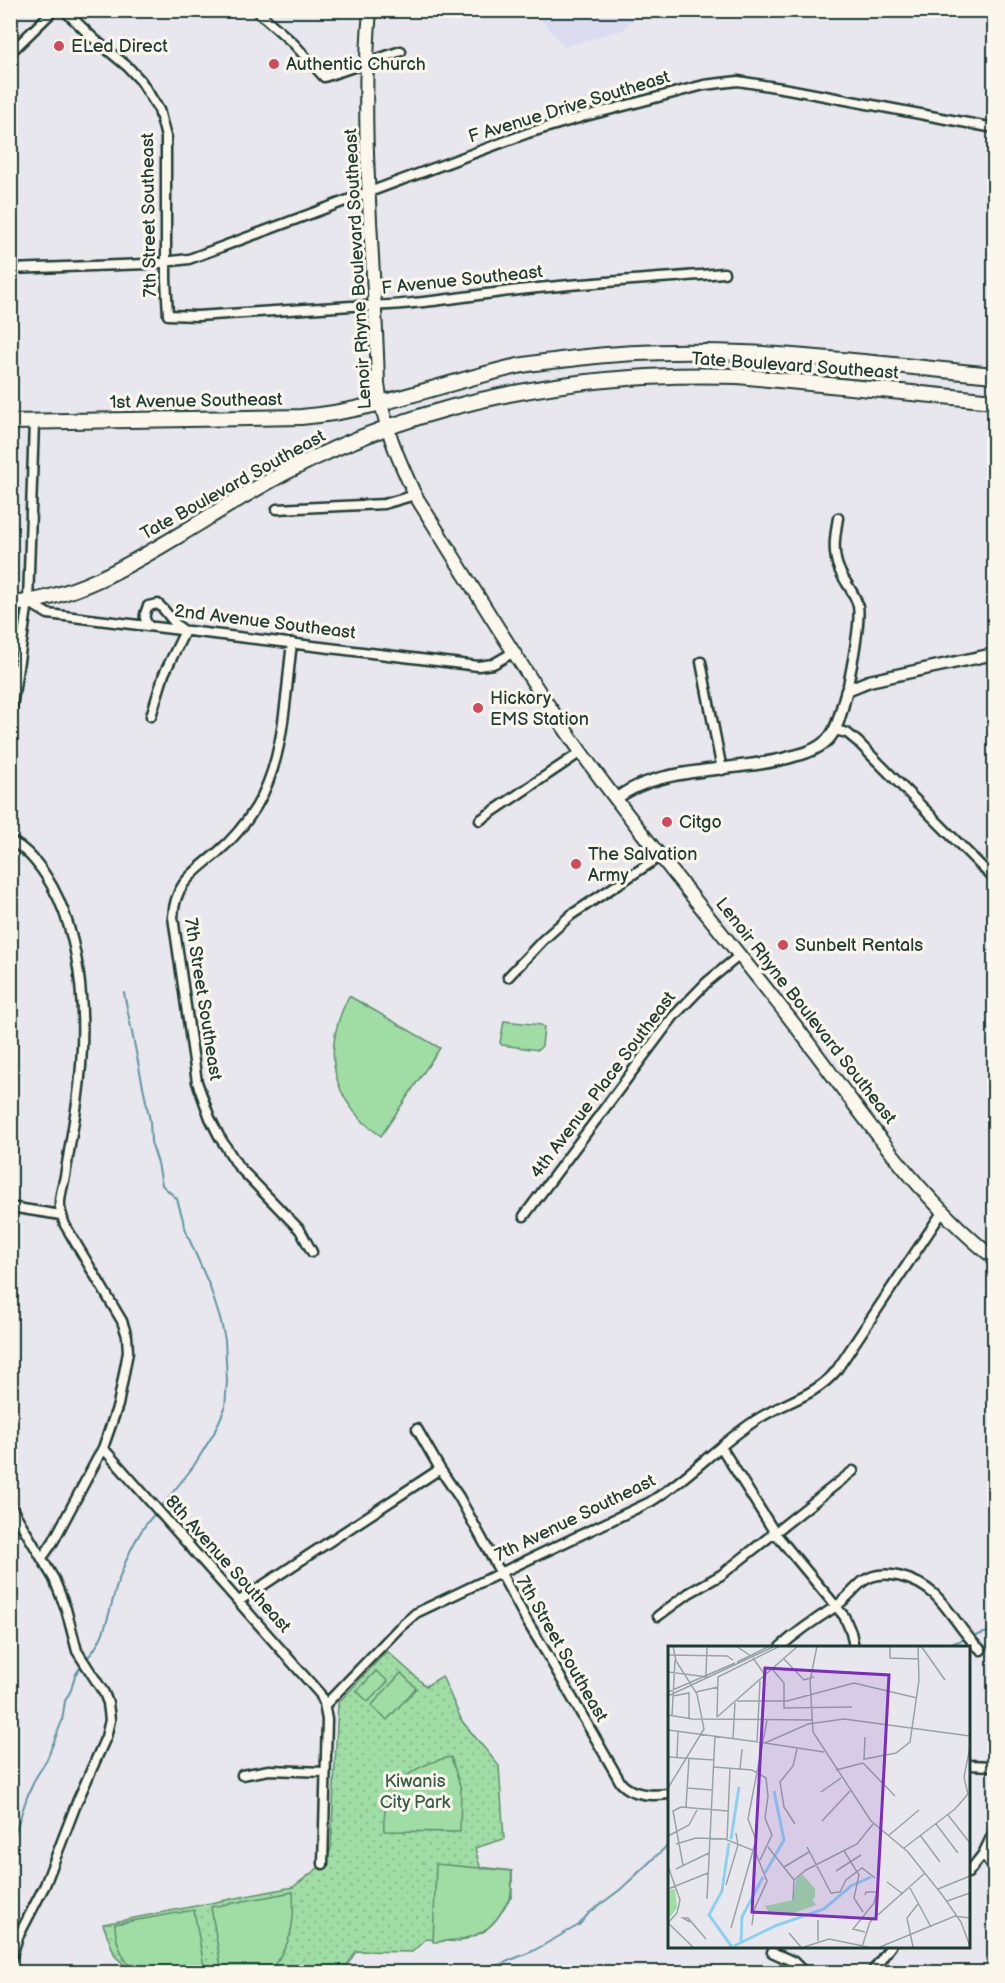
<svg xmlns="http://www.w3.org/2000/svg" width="1005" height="1983" font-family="'Balsamiq Sans',sans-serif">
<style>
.built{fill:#dcdcf0}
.grass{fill:url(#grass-dots);stroke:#5f8d6c;stroke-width:1.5}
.pitch{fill:#9fdda5;stroke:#5f8d6c;stroke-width:1.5}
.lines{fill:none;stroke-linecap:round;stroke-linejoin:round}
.stream{stroke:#6195a4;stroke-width:2}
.minor-casing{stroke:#1f3d34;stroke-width:13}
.tertiary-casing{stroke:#1f3d34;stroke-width:15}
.secondary-casing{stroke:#1f3d34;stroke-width:16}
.primary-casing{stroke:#1f3d34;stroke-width:18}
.minor{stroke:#fbf7ec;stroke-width:8}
.tertiary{stroke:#fbf7ec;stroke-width:10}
.secondary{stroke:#fbf7ec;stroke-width:12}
.primary{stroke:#fbf7ec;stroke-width:14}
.poi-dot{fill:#d1495b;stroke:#fbf7ec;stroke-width:2}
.labels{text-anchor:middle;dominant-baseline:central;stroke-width:6;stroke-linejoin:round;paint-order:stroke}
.poi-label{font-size:18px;fill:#1f3d34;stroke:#fbf7ec;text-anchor:start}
.street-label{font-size:18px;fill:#1f3d34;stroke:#fbf7ec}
.park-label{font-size:18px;fill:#395d4b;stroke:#fbf7ec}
.inset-river{fill:none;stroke:#8dd0ef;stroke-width:3}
.inset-road{fill:none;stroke:#98a3a4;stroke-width:1.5}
.view{fill:#7b2cbf;fill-opacity:0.15;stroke:#7b2cbf;stroke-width:3}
.inset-edge{fill:none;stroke:#1f3d34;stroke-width:3}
</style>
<defs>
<pattern id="grass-dots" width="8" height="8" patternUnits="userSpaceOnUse" patternTransform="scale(1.5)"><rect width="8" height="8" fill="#9fdda5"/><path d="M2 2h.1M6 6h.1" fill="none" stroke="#88bf8f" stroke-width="1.8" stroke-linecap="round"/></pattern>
</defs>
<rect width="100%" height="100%" fill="#e9e7ee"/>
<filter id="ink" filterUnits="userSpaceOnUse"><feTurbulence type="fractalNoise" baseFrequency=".0167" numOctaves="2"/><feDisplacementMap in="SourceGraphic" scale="12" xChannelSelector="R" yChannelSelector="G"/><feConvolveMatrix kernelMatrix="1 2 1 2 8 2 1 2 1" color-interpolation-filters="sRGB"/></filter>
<g filter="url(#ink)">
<path class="built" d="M534 11H643L623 30 564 47Z"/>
<path class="grass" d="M387 1651 426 1686 442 1676 462 1721 499 1766 504 1839 475 1848 480 1867 512 1871V1896L485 1931 459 1942 426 1939 412 1952 356 1951 343 1972H132L115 1956 103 1924 293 1887 327 1861 331 1848 338 1703Z"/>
<path class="pitch" d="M349 996 440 1048 381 1136C330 1101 321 1050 349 996Z
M504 1021 541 1025 544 1027 542 1046 538 1050 502 1045 500 1043Z
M376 1671 388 1681 368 1702 357 1691Z
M401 1673 416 1688 387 1720 371 1706Z
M451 1757 461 1789 460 1832 384 1831C381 1787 412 1765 451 1757Z
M436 1864 512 1871C511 1878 512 1887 511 1894 509 1900 505 1906 502 1911 486 1939 463 1940 433 1942Z
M293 1892C295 1928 291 1944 269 1972H222L211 1907Z
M194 1910 205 1972H136C123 1962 115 1941 115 1924Z"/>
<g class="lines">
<path class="stream" d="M124 993 150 1121 151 1142 158 1163 162 1185 177 1199 187 1234 210 1287 221 1322 225 1340 227 1381 225 1408 214 1433 193 1467 161 1507
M972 1637 994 1630
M940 1647 966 1639
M85 1660C106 1641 109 1610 117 1585 126 1558 137 1532 157 1511
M10 1858 15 1833 27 1797 35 1779 47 1759 62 1721 65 1701 71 1690 75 1675 82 1665
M481 1972 533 1951 579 1925 589 1913 621 1889 669 1844"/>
<defs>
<path id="minor" d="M64 10 93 38 128 67 141 81 159 110 166 137V279L168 315 197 316 352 306C408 307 463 296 519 290 587 282 656 279 724 273
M256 10 294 44 324 77 401 51
M10 53 54 10
M10 269 147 264 189 259 528 133 582 117 704 85 738 81 788 89 994 128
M277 509 384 504 415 495
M838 518C835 535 832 553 839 569 844 582 855 592 858 606 861 623 851 671 847 690
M28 602 48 614 478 666 493 664 514 652
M149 626C143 618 144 615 148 606L158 604C168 612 171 622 182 629
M292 643C285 697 285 759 256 807 246 823 232 840 218 852 194 873 175 882 173 917L197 1082 210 1118 219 1136 238 1166 300 1230 312 1252
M701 662 722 770
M151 716 164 674 185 631
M10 720 28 602 34 422
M835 730 847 733 858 742 994 879
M480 820 581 752
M10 841C26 848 37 862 46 876 86 938 87 1032 77 1103 73 1128 69 1152 65 1176 63 1186 59 1197 60 1207 61 1214 63 1219 65 1225L122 1321 127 1336 128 1352 118 1405 103 1448 53 1542 42 1558
M508 977 543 940 571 915 661 856
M10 1207 61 1215
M524 1216 673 1017 707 982 740 955
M417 1429 440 1469 459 1497 528 1623 547 1654 621 1783C633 1796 652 1796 669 1794
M721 1447 775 1533 844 1616 851 1632 854 1647
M103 1448 320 1694 324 1703 327 1720 323 1864
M10 1505 54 1579 66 1609 77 1651 104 1693 108 1703 110 1720 106 1737 77 1802 45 1885 18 1937 10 1961
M239 1601 440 1469
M658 1616 689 1593 721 1575 853 1471
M780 1647C797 1632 816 1619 835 1607 845 1600 853 1590 862 1582 883 1566 917 1579 934 1594 952 1611 962 1634 981 1650
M325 1705 399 1628 416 1613 650 1502C690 1478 721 1441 761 1417 787 1401 815 1396 836 1371L943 1211
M968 1765 994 1766
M242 1775 269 1770 325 1772
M983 1854 994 1868
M968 1873 983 1854 994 1831
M772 1952 794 1962 804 1972
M872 1972 891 1946"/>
<path id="tertiary" d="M616 799C660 764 740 773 794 756 807 753 821 748 830 737 840 724 842 705 847 690L869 681 994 654"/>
<path id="secondary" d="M370 10C359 134 375 260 378 384 383 424 398 459 415 495 474 589 531 685 597 774 659 858 727 938 791 1020 855 1103 912 1193 994 1258"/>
<path id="primary" d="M10 422 301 417C375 411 445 382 518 366 537 362 557 361 577 358 715 341 856 362 994 375
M10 604C73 599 128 566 181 534 217 512 253 489 290 470 428 398 585 371 738 376L994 401"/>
</defs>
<use href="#minor" class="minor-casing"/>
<use href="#tertiary" class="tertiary-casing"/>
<use href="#secondary" class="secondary-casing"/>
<use href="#primary" class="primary-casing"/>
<use href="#minor" class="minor"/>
<use href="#tertiary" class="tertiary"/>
<use href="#secondary" class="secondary"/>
<use href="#primary" class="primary"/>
</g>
</g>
<g class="poi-dot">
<circle cx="59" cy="46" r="6"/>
<circle cx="274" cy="64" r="6"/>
<circle cx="478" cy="708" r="6"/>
<circle cx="667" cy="822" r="6"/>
<circle cx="576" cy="864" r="6"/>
<circle cx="783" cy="945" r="6"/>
</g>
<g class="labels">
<g class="poi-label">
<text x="71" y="46">ELed Direct</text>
<text x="286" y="64">Authentic Church</text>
<text x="490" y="698">Hickory<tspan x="490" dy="21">EMS Station</tspan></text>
<text x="679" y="822">Citgo</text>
<text x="588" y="854">The Salvation<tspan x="588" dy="21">Army</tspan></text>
<text x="795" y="945">Sunbelt Rentals</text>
</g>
<g class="street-label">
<text transform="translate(569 107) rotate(-17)">F Avenue Drive Southeast</text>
<text transform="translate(149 215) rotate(-91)">7th Street Southeast</text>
<text transform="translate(358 269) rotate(-93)">Lenoir Rhyne Boulevard Southeast</text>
<text transform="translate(462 280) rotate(-6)">F Avenue Southeast</text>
<text transform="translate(795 366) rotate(4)">Tate Boulevard Southeast</text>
<text transform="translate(196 401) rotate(-1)">1st Avenue Southeast</text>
<text transform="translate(233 485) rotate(-29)">Tate Boulevard Southeast</text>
<text transform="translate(265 622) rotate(7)">2nd Avenue Southeast</text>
<text transform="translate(203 999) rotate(81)">7th Street Southeast</text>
<text transform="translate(806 1011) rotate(52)">Lenoir Rhyne Boulevard Southeast</text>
<text transform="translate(603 1085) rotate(-53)">4th Avenue Place Southeast</text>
<text transform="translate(575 1518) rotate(-26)">7th Avenue Southeast</text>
<text transform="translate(228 1564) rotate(48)">8th Avenue Southeast</text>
<text transform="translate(562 1649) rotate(60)">7th Street Southeast</text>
</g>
<g class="park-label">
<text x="415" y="1781">Kiwanis<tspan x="415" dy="21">City Park</tspan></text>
</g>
</g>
<g transform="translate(668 1646)">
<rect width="302" height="302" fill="#e9e7ee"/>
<path d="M134 228 147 243V252L144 253 148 259 126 267 102 268 97 260 125 254 128 234Z" fill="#9fdda5"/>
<path d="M7 243 9 262 0 274V244Z" fill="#9fdda5"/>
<path class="inset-river" d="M63 193 71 141M61 197 54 245 41 269 64 301M97 227 116 194 106 145M73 295 74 271 95 231M66 300 107 280 156 263 183 240 203 231"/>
<path class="inset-road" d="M68 0 83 10M149 0 142 35 145 86 203 175 240 206 275 250 293 276 302 300M222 0V12L251 13M253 0 277 34M0 9 59 10 65 14M85 12 97 29M116 13 136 34 146 31M69 16 102 0M104 23 116 37V62L184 61M0 26 40 31M38 29 39 0M0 46 67 17M28 46 50 41M0 50 107 0M5 50 21 47V72M69 55H119L186 37 249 52M0 69 24 73 145 74M4 70 7 14M49 71 50 31 112 0M49 71 130 0M0 84 97 97 140 78 176 73 302 90M65 92 67 57M89 96 92 35M97 97 156 106M0 111 46 114M9 112 10 86M197 113 228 107 242 96 251 34 250 0M196 114 197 91M195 117 227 150M45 121 84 124 98 132 100 150 97 172 104 189 92 214M72 123 74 103M168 124 195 117M0 142 36 83 29 48 8 15 5 0M19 142 44 144M153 146 173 132M18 161 21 112M280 169 302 197M154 175 182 145M127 178 116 161 112 136 125 120 129 103M268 178 290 207M252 189 272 216M0 190 21 179 30 162M220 190 251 164M59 194 62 122M8 198 28 192 57 193 87 205 99 235 86 264 84 279M100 201 126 234M139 201 163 247 172 246 178 234 194 222 207 232M236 202 287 163 300 148 296 131 302 101M176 205 191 229 186 252 195 266M15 219 5 165 13 161 60 165M0 220 12 254 9 267 0 277M116 221 141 206M8 223 41 207M168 225 193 209M126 234 138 224 189 198 205 178M219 236 235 248M58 239 70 199 68 187M242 242 263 281M0 243 40 227M270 243 302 230M39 253 47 90M125 254 126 234M279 255 302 247M22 276 15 272H20L38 293M0 277 25 301M63 282 88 194 80 173 99 74M197 286 185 283 206 257 209 246H198L197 249M121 287 133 301M150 295V274M136 301 161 293 200 301M194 301 202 276 257 227M212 301 287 270 302 272M245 301 239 272 250 258"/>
<path class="view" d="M97 22 221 29 208 273 84 266Z"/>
<rect width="302" height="302" class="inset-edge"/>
</g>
<rect width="1005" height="1983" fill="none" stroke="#fbf7ec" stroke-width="36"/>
<rect x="18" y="18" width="969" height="1947" fill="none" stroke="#1f3d34" stroke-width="2" filter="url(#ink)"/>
</svg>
